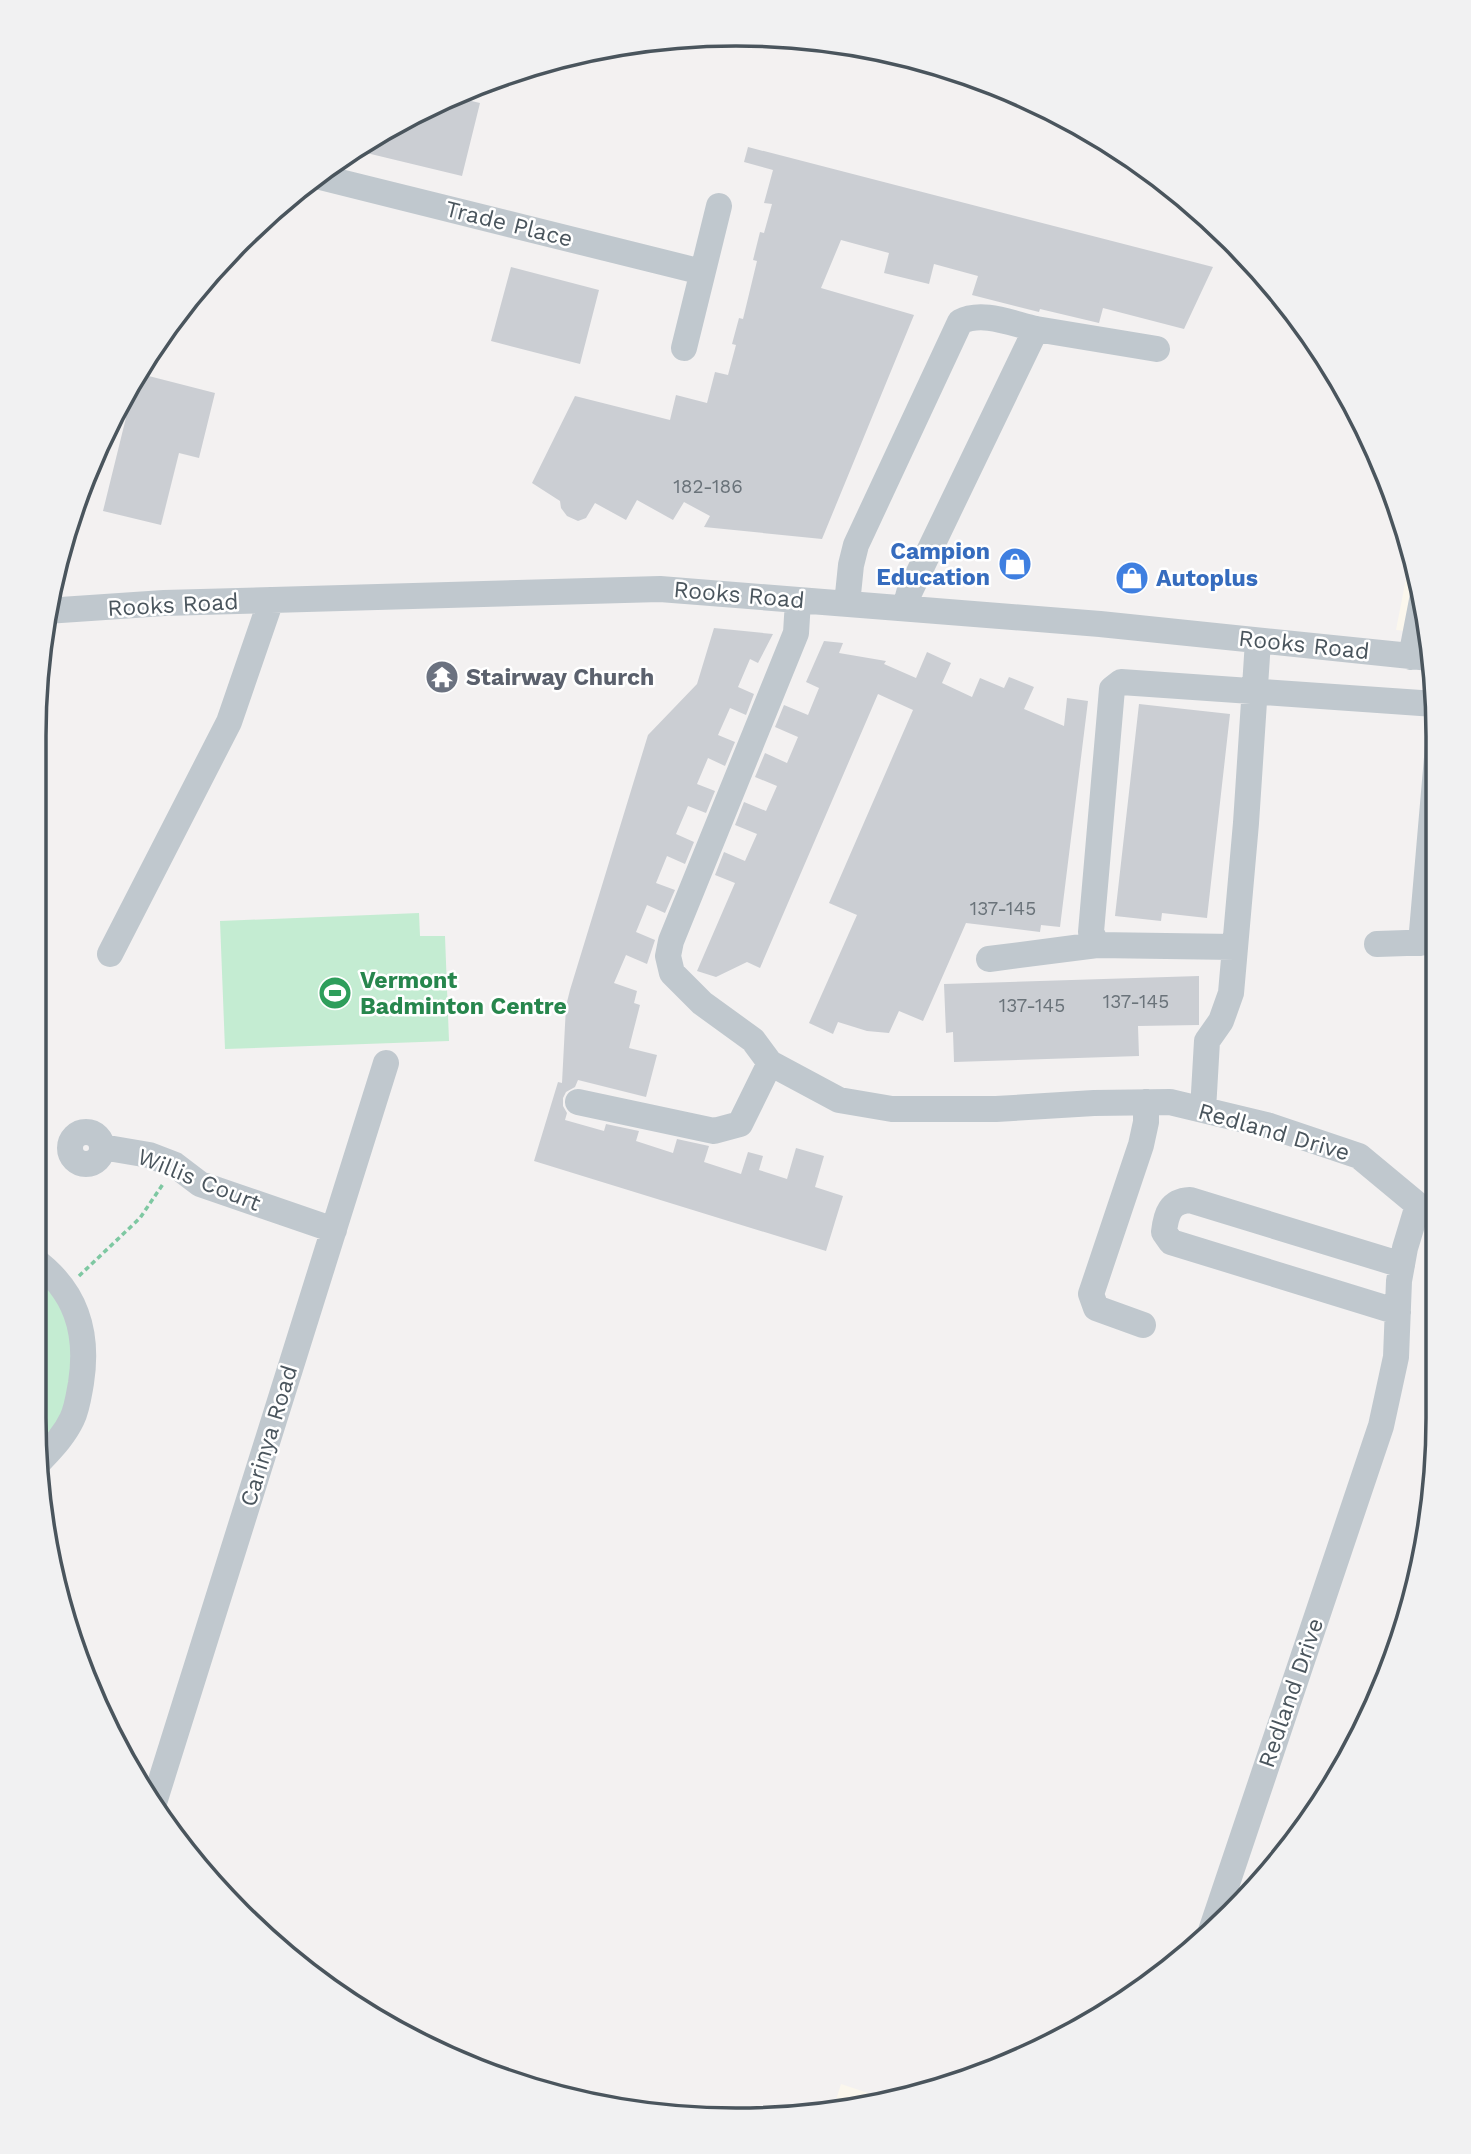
<svg xmlns="http://www.w3.org/2000/svg" width="1471" height="2154" font-family="'Work Sans',sans-serif">
<style>
.commercial{fill:#fbf7ed}
.green{fill:#c4ecd2}
.building{fill:#cbced3}
.lines{fill:none;stroke-linecap:round;stroke-linejoin:round}
.path{stroke:#7ec8a2;stroke-width:3.5;stroke-dasharray:5 3.5;stroke-linecap:butt}
.minor{stroke:#c0c8ce;stroke-width:26}
.labels{text-anchor:middle;dominant-baseline:central;stroke-width:5;stroke-linejoin:round;paint-order:stroke}
.number-label{font-size:19px;fill:#6a737a}
.street-label{font-size:23px;fill:#4a555d;stroke:#fff}
.shop-label{font-size:23px;font-weight:bold;fill:#366cbe;stroke:#fff;text-anchor:end}
.worship-label{font-size:23px;font-weight:bold;fill:#5b616d;stroke:#fff;text-anchor:start}
.leisure-label{font-size:23px;font-weight:bold;fill:#27864d;stroke:#fff;text-anchor:start}
.rim{fill:none;stroke:#4a555d;stroke-width:3.5}
</style>
<rect width="100%" height="100%" fill="#f3f1f1"/>
<path class="commercial" d="M1410 558 1424 599 1428 633 1396 630Z
M841 2084 892 2101 872 2107 832 2113Z"/>
<path class="green" d="M419 913 420 936H445L449 1041 225 1049 220 921Z
M33 1272 70 1312 80 1356 60 1421 37 1449 33 1418Z"/>
<path class="building" d="M450 96 480 103 462 176 350 149Z
M748 147 1213 267 1184 329 1103 308 1099 323 1040 309 1039 312 972 295 978 276 934 264 929 284 884 273 889 253 841 240 821 288 914 315 822 539 704 527 710 516 684 502 673 520 637 500 626 520 595 503 586 518 578 521 567 516 561 508 560 501 532 483 575 396 670 420 676 395 707 403 715 372 728 375 736 345 732 344 739 318 743 319 757 261 753 260 760 232 764 233 772 204 764 203 773 170 744 162Z
M511 267 599 290 580 364 491 341Z
M137 373 215 393 199 458 179 453 161 525 103 511Z
M714 628 773 634 758 663 750 659 738 687 754 694 746 715 730 708 718 735 735 742 725 766 708 758 697 784 715 791 706 813 688 806 676 834 694 842 685 864 667 856 656 883 675 890 665 913 647 905 636 932 655 940 647 964 626 955 614 983 637 991 634 1003 640 1005 629 1048 657 1055 646 1097 578 1080 575 1087 566 1092 563 1098V1106L567 1113 565 1120 604 1131 606 1124 639 1131 636 1141 673 1153 677 1139 709 1146 704 1162 741 1174 748 1152 763 1156 759 1170 787 1179 796 1148 824 1156 815 1187 843 1196 826 1251 534 1161 558 1082 562 1083 566 1006 570 990 648 735 697 684Z
M824 641 843 643 839 653 886 661 884 664 916 678 927 652 951 663 942 683 972 697 980 678 1004 688 1009 677 1034 687 1024 709 1064 726 1067 698 1088 701 1060 927 1041 925 1040 932 966 923 923 1021 899 1011 889 1033 867 1031 838 1022 833 1034 809 1023 857 915 829 903 913 710 878 694 760 968 747 962 716 977 697 971 735 883 715 875 724 852 745 861 757 834 735 825 744 802 766 811 777 786 755 777 765 753 787 763 798 737 775 727 784 705 808 715 819 688 806 682Z
M1139 704 1230 714 1207 918 1162 913 1161 921 1115 916Z
M1199 976V1025L1138 1026 1139 1056 954 1062 953 1032 946 1033 944 984Z"/>
<g class="lines">
<path class="path" d="M79 1276 140 1218 163 1184"/>
<path class="minor" d="M316 176 702 272
M1036 329 1157 349
M684 348 719 206
M798 601 796 633 671 941 668 956 672 973 702 1003 753 1040 770 1063 839 1100 892 1109H996L1094 1103 1170 1102 1270 1126 1359 1156 1418 1205 1405 1248 1399 1281 1396 1357 1381 1426 1210 1934
M847 604 851 565 856 545 960 322C982 310 1013 324 1036 329L909 593 905 608
M46 611 164 603 660 589 1100 624 1430 658
M1411 657 1423 595
M1421 943 1438 746
M1377 944 1436 942
M1235 947 1097 945 1091 932 1112 689 1121 682 1435 704
M110 954 229 722 271 600
M989 959 1097 945
M578 1102 714 1131 740 1124 770 1063
M1203 1110 1207 1041 1221 1021 1231 993 1246 823 1258 641
M70 1148a16 16 0 1 1 32 0a16 16 0 1 1-32 0Z
M102 1147 149 1155 175 1165 200 1184 334 1230
M33 1259C76 1290 89 1332 81 1383 79 1394 77 1409 72 1419 64 1436 51 1449 39 1462
M1398 1312 1171 1242 1164 1232C1166 1214 1170 1201 1190 1200L1402 1265
M1143 1325 1096 1308 1091 1294 1141 1145 1146 1122V1102
M152 1809 386 1063"/>
</g>
<defs>
<symbol id="shop-disc" viewBox="-11 -11 22 22"><circle r="9.5" fill="#3f7fe0" stroke="#fff"/><path d="M-5-2.5h2.3a2.7 3.5 0 0 1 5.4 0H5L5.5 6h-11ZM-1.5-2.5h3a1.5 2.3 0 0 0-3 0Z" fill="#fff"/></symbol>
<symbol id="temple-disc" viewBox="-11 -11 22 22"><circle r="9.5" fill="#6b7280" stroke="#fff"/><path d="M0-6L5-2H3V0L6.5 2.5H4V6H1.5V3h-3V6H-4V2.5H-6.5L-3 0V-2H-5Z" fill="#fff"/></symbol>
<symbol id="stadium-disc" viewBox="-11 -11 22 22"><circle r="9.5" fill="#2e9e5b" stroke="#fff"/><path d="M0-5a6.5 5 0 1 0 0 10a6.5 5 0 1 0 0-10ZM-3.5-1.8h7v3.6h-7Z" fill="#fff"/></symbol>
</defs>
<g fill-rule="evenodd">
<use href="#shop-disc" x="996" y="545" width="38" height="38"/>
<use href="#shop-disc" x="1113" y="559" width="38" height="38"/>
<use href="#temple-disc" x="423" y="658" width="38" height="38"/>
<use href="#stadium-disc" x="316" y="974" width="38" height="38"/>
</g>
<g class="labels">
<g class="number-label">
<text x="708" y="486">182-186</text>
<text x="1003" y="908">137-145</text>
<text x="1136" y="1001">137-145</text>
<text x="1032" y="1005">137-145</text>
</g>
<g class="street-label">
<text transform="translate(509 224) rotate(14)">Trade Place</text>
<text transform="translate(739 595) rotate(5)">Rooks Road</text>
<text transform="translate(173 605) rotate(-3)">Rooks Road</text>
<text transform="translate(1304 645) rotate(6)">Rooks Road</text>
<text transform="translate(1274 1132) rotate(16)">Redland Drive</text>
<text transform="translate(199 1180) rotate(22)">Willis Court</text>
<text transform="translate(269 1436) rotate(-73)">Carinya Road</text>
<text transform="translate(1291 1693) rotate(-71)">Redland Drive</text>
</g>
<g class="shop-label">
<text x="990" y="551">Campion<tspan x="990" dy="26">Education</tspan></text>
<text x="1156" y="578" text-anchor="start">Autoplus</text>
</g>
<g class="worship-label">
<text x="466" y="677">Stairway Church</text>
</g>
<g class="leisure-label">
<text x="360" y="980">Vermont<tspan x="360" dy="26">Badminton Centre</tspan></text>
</g>
</g>
<path d="M0 0H1471V2154H0ZM736 46H736A690 690 0 0 1 1426 736V1418A690 690 0 0 1 736 2108H736A690 690 0 0 1 46 1418V736A690 690 0 0 1 736 46Z" fill="#f1f1f2" fill-rule="evenodd"/>
<path class="rim" d="M736 46H736A690 690 0 0 1 1426 736V1418A690 690 0 0 1 736 2108H736A690 690 0 0 1 46 1418V736A690 690 0 0 1 736 46Z"/>
</svg>
